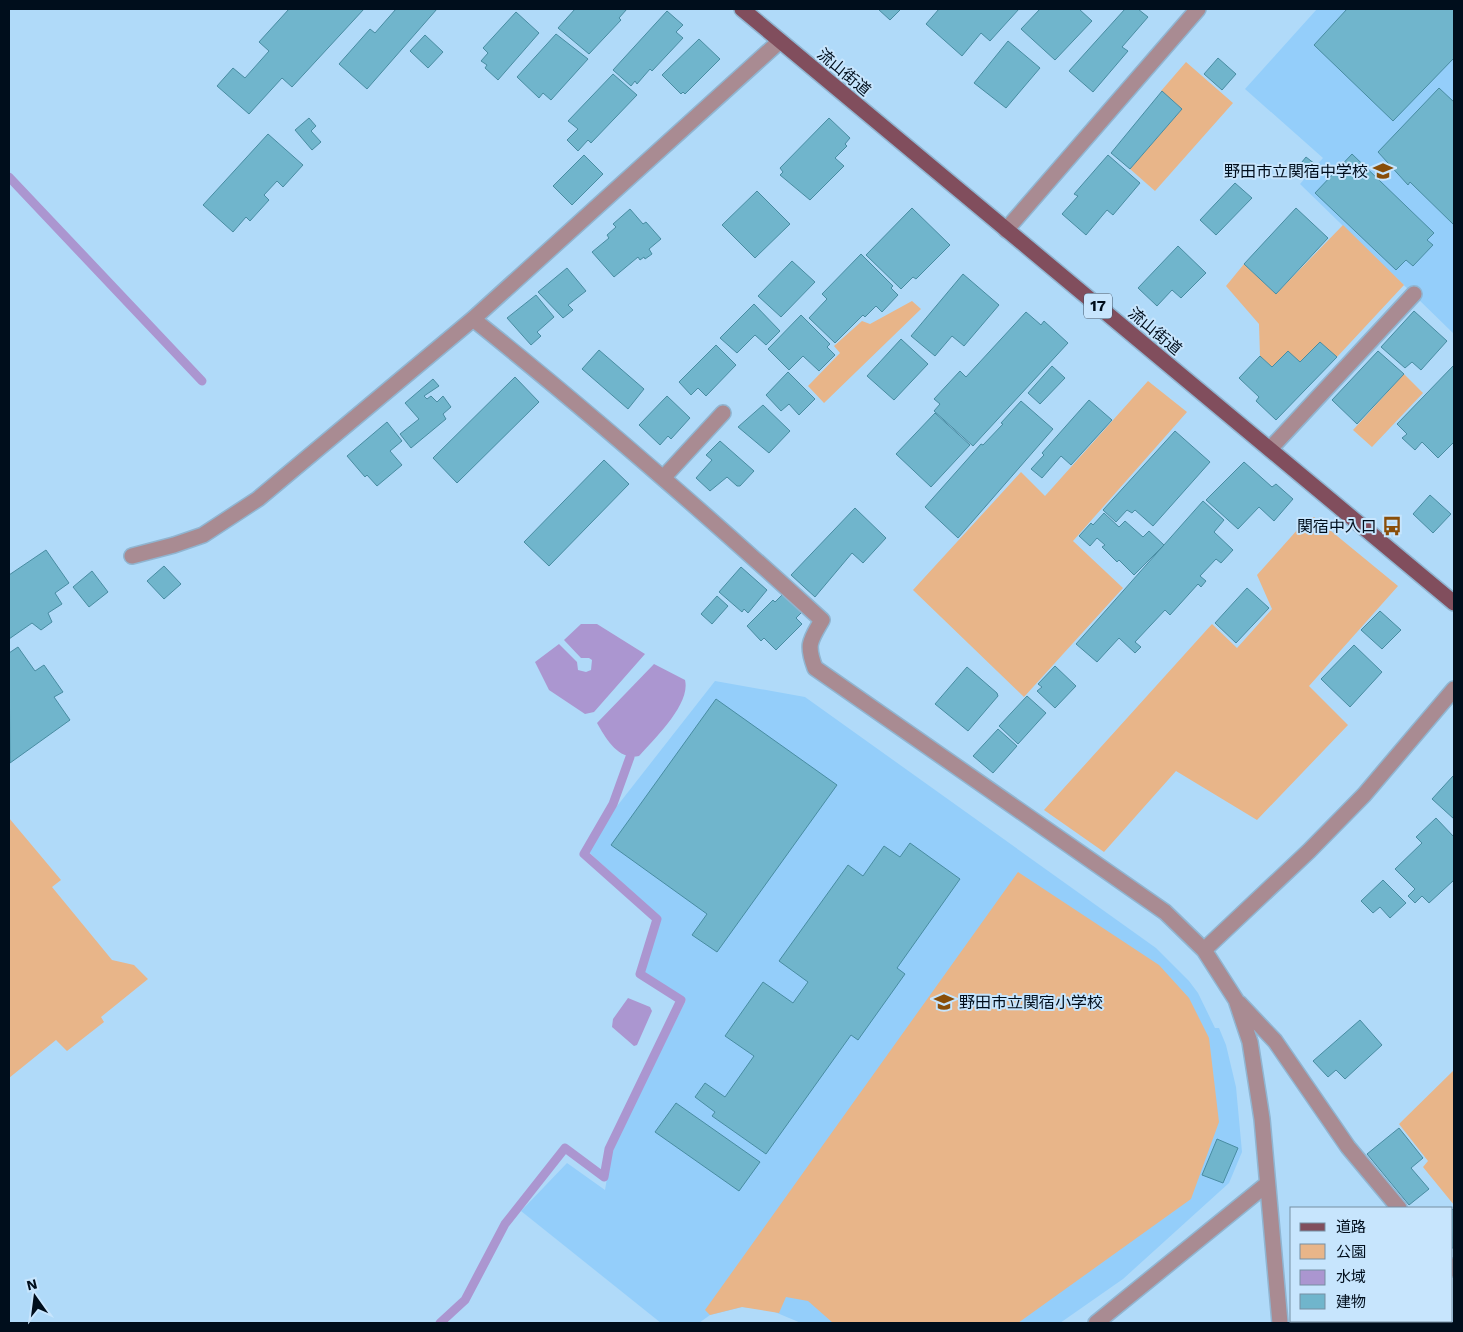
<svg xmlns="http://www.w3.org/2000/svg" width="1463" height="1332" font-family="'Work Sans','Noto Sans JP',sans-serif">
<style>
.built{fill:#94cefa}
.green{fill:#e8b589}
.water{fill:#ab96d0}
.lines{fill:none;stroke-linecap:round;stroke-linejoin:round}
.stream{stroke:#ab96d0;stroke-width:9}
.building{fill:#70b5cc;stroke:#488ca2}
.minor-casing{stroke:#90b5d1;stroke-width:18}
.major-casing{stroke:#90b5d1;stroke-width:18}
.minor{stroke:#a98b92;stroke-width:15}
.major{stroke:#814e5d;stroke-width:15}
.labels{text-anchor:middle;dominant-baseline:central;stroke-width:4;stroke-linejoin:round;paint-order:stroke}
.shield{fill:#c7e5fd;stroke:#3c4e60;stroke-width:1}
.shield-label{font-size:15px;font-weight:bold;fill:#000e1c}
.street-label{font-size:16px;fill:#000e1c;stroke:#c7e5fd}
.poi-label{font-size:16px;fill:#000e1c;stroke:#c7e5fd;text-anchor:end}
</style>
<rect width="100%" height="100%" fill="#b0daf9"/>
<path class="built" d="M1317 9H1454V334L1300 184 1323 158 1245 89Z
M715 681 805 697 1156 948 1189 981 1198 993 1215 1028H1219L1226 1045 1236 1087 1242 1152 1229 1183 1123 1279 1060 1323H801L770 1310 742 1307 710 1315 699 1323H661L521 1211 567 1163 605 1190 612 1149 686 1000 643 972 660 919 589 852 614 810Z"/>
<path class="green" d="M1186 62 1233 103 1155 191 1130 169 1182 109 1161 91Z
M1343 225 1404 285 1337 357 1320 342 1300 362 1272 367 1260 356 1259 324 1226 286 1244 264 1276 294Z
M912 301 921 309 824 403 808 386 840 353 834 346 862 321 870 324Z
M1404 374 1423 393 1372 447 1353 430Z
M1148 381 1187 412 1073 541 1123 588 1024 697 913 590 1021 472 1045 496Z
M1314 517 1398 586 1309 686 1348 725 1257 820 1176 771 1104 852 1044 810 1212 624 1237 648 1272 609 1257 575 1306 520Z
M9 818 61 880 52 887 112 960 134 965 148 979 101 1017 104 1022 67 1051 56 1040 9 1078Z
M1018 872 1159 965 1189 998 1209 1038 1219 1122 1191 1199 1018 1323H833L808 1301 786 1297 779 1313 742 1307 710 1315 705 1310Z
M1454 1070V1205L1423 1167 1428 1161 1399 1124Z"/>
<path class="water" d="M581 624H597L645 654 594 712 585 714 549 690 535 662 559 644 577 662 578 670 586 672 591 670 592 660 589 658H581L564 640Z
M654 664 685 680C691 704 654 739 639 756 619 761 606 739 597 723Z
M628 998 650 1007 652 1011 637 1045 634 1046 612 1027 613 1019Z"/>
<g class="lines">
<path class="stream" d="M9 177 202 381
M440 1323 465 1300 505 1224 565 1148 604 1177 609 1149 681 1000 640 974 657 919 584 854 613 804 630 757"/>
</g>
<path class="building" d="M289 9H364L292 87 282 78 249 114 217 86 233 68 245 78 269 51 259 42Z
M396 9H437L367 89 339 64 370 29 375 33Z
M575 9H627L619 18 621 20 589 54 558 28Z
M878 9H901L890 20Z
M939 9H1019L990 41 981 33 962 56 926 24Z
M1040 9H1079L1092 21 1055 60 1021 29Z
M1125 9H1138L1148 17 1122 47 1128 51 1093 92 1069 71Z
M1347 9H1454V58L1393 121 1314 45Z
M667 11 683 25 676 32 683 38 652 71 650 69 637 84 635 81 631 86 613 70Z
M516 12 539 33 498 80 485 68 487 65 481 61 488 53 483 48Z
M556 34 588 59 551 100 543 93 539 98 517 77Z
M425 35 443 52 428 68 410 51Z
M699 39 720 59 685 94 683 92 681 94 662 75Z
M1008 41 1040 68 1006 108 974 83Z
M1218 58 1236 74 1222 90 1204 74Z
M613 74 637 95 591 143 588 140 578 151 567 140 578 129 568 121Z
M1439 88 1454 102V225L1410 182 1408 185 1378 152Z
M1162 91 1182 109 1130 169 1111 153Z
M309 118 316 126 311 131 321 142 312 150 295 130Z
M829 118 850 138 845 144 847 146 835 158 844 166 810 200 780 175 783 172 780 168Z
M268 134 303 165 283 187 277 181 264 195 269 200 250 221 246 217 233 232 203 205Z
M1352 154 1434 233 1427 240 1433 245 1413 266 1406 260 1396 270 1315 193Z
M584 155 603 174 572 205 553 186Z
M1108 155 1140 183 1113 215 1107 210 1086 235 1062 214 1078 196 1074 194Z
M1306 157 1315 164 1306 175 1297 168Z
M1235 183 1252 198 1216 235 1200 220Z
M757 191 790 224 755 258 722 225Z
M912 208 950 245 916 279 913 277 901 289 866 255Z
M1296 208 1328 238 1276 294 1244 264Z
M630 209 643 224 646 222 661 239 649 249 652 254 645 259 644 257 640 260 638 257 614 277 592 252 609 238 607 235 616 227 613 224Z
M1178 246 1206 273 1181 298 1172 290 1157 306 1138 288Z
M861 254 893 286 891 288 898 295 882 312 876 306 865 317 863 315 835 343 809 318 827 299 822 294Z
M792 261 815 282 781 317 758 296Z
M567 268 586 291 568 305 573 310 563 318 538 292Z
M963 274 999 305 964 346 952 336 935 356 911 336Z
M536 295 554 317 537 332 541 336 531 345 507 318Z
M754 304 780 331 766 345 755 335 737 353 720 338Z
M1414 311 1447 341 1421 370 1412 362 1405 368 1381 347Z
M1026 312 1041 325 1044 321 1068 343 973 446 934 411 940 404 934 399 960 371 966 377Z
M801 315 830 344 827 347 835 355 819 371 803 356 789 370 768 349Z
M901 339 928 364 894 400 867 376Z
M1320 342 1337 357 1276 420 1256 401 1259 397 1239 378 1260 356 1272 367 1288 351 1300 362Z
M716 345 736 365 706 396 698 388 691 395 679 382Z
M599 350 644 389 628 409 582 369Z
M1378 351 1404 374 1357 424 1332 400Z
M1454 365V442L1438 458 1422 442 1415 450 1402 438 1407 434 1397 424Z
M1052 366 1065 378 1040 404 1028 393Z
M788 372 815 399 799 415 789 404 781 411 766 395Z
M515 377 539 402 457 483 433 458Z
M433 379 439 386 424 396 427 399 431 396 437 402 443 396 451 407 443 414 446 419 411 448 400 434 419 419 405 403Z
M667 396 690 418 671 439 668 436 660 445 639 425Z
M1089 400 1112 420 1071 465 1061 456 1042 478 1031 469 1044 455 1042 453Z
M1021 401 1053 429 958 538 925 507 981 444 983 445 1003 424 1001 423Z
M763 405 790 431 769 453 738 427Z
M935 413 970 445 931 487 896 454Z
M387 422 402 441 390 451 402 465 377 486 367 475 365 477 347 456Z
M1175 431 1210 462 1153 526 1135 510 1132 513 1127 510 1116 522 1103 510Z
M720 441 754 471 740 486H737L727 477 710 491 696 478 712 460 706 455Z
M604 460 629 484 549 566 524 542Z
M1244 462 1272 487 1276 484 1293 499 1274 521 1259 507 1238 529 1206 500Z
M1430 495 1451 514 1433 533 1413 514Z
M1203 501 1224 520 1214 532 1233 550 1221 563 1216 559 1200 576 1206 581 1201 587 1198 584 1170 615 1165 610 1135 642 1141 647 1135 653 1119 638 1097 662 1076 644Z
M855 508 886 538 863 563 852 553 815 597 791 575Z
M1104 513 1119 527 1125 521 1143 537 1149 531 1164 545 1134 575 1119 560 1117 562 1102 547 1105 545 1097 538 1090 546 1079 536 1091 523 1093 525Z
M46 550 69 583 55 593 62 604 48 613 52 622 41 630 32 623 9 639V575Z
M164 566 181 584 164 599 147 581Z
M741 567 767 590 748 613 744 609 742 612 719 592Z
M92 571 108 592 89 607 73 587Z
M1247 588 1269 608 1236 643 1215 623Z
M783 594 802 612 796 618 802 624 776 650 764 638 761 641 747 626 773 600 775 602Z
M717 596 728 606 712 624 701 614Z
M1380 611 1401 630 1382 649 1361 630Z
M1354 645 1382 672 1350 707 1321 679Z
M18 647 35 671 44 665 63 692 54 697 70 720 10 763 9 653Z
M1055 666 1076 686 1055 708 1037 691 1042 687 1038 684Z
M967 667 997 693 998 696 968 731 935 704Z
M1027 696 1046 713 1018 744 999 726Z
M716 699 837 785 717 952 692 935 707 914 611 845Z
M998 729 1017 746 993 773 973 756Z
M1453 776 1454 777V819L1432 799Z
M1436 818 1454 837V880L1429 903 1422 896 1415 903 1408 896 1415 889 1395 869 1422 843 1416 837Z
M910 843 960 879 897 968 905 974 858 1040 851 1035 766 1154 712 1116 715 1112 695 1097 705 1083 725 1097 754 1056 725 1036 763 982 793 1003 808 982 779 961 848 865 863 876 884 846 900 857Z
M1383 880 1406 903 1390 918 1380 907 1373 913 1361 901Z
M1360 1020 1382 1045 1345 1079 1336 1070 1328 1077 1313 1061Z
M676 1103 760 1162 739 1191 655 1132Z
M1399 1128 1423 1158 1411 1168 1429 1189 1409 1205 1367 1154Z
M1217 1139 1238 1148 1223 1183 1202 1175Z
M1451 1208 1454 1211V1250L1452 1247Z
M1305 1321H1329L1330 1323H1302Z
M1337 1321H1390L1386 1323H1334Z"/>
<g class="lines">
<defs>
<path id="minor" d="M1006 230 1198 9
M473 319C593 415 708 516 822 620 810 641 806 644 815 668L1165 912 1204 950 1236 1000 1250 1042 1262 1119 1280 1323
M1270 449 1414 294
M663 478 723 413
M132 556 174 545 203 535 258 499 473 319 780 41
M1204 950 1309 851 1364 795 1454 689
M1239 1003 1275 1041 1348 1147 1399 1208
M1452 1266 1454 1269
M1096 1323 1267 1184"/>
<path id="major" d="M742 9 1454 603"/>
</defs>
<use href="#minor" class="minor-casing"/>
<use href="#major" class="major-casing"/>
<use href="#minor" class="minor"/>
<use href="#major" class="major"/>
</g>
<defs>
<symbol id="school-bare" viewBox="-9 -9 18 18"><path d="M0-5L7-2L0 1L-7-2ZM-4 1L0 2.5L4 1V4Q0 6-4 4Z" fill="#894e09" stroke="#c7e5fd" stroke-width="2.5" paint-order="stroke"/></symbol>
<symbol id="bus-bare" viewBox="-9 -9 18 18"><path d="M-5-6H5V4H4V6H2V4H-2V6H-4V4H-5ZM-3.5-4V0h7V-4ZM-3.5 1.2v1.5H-2V1.2ZM2 1.2v1.5H3.5V1.2Z" fill="#894e09" stroke="#c7e5fd" stroke-width="2.5" paint-order="stroke"/></symbol>
</defs>
<g fill-rule="evenodd">
<use href="#school-bare" x="1369" y="157" width="28" height="28"/>
<use href="#bus-bare" x="1378" y="512" width="28" height="28"/>
<use href="#school-bare" x="930" y="988" width="28" height="28"/>
</g>
<g class="labels">
<rect class="shield" x="1084" y="293.5" width="28" height="25" rx="4"/>
<g class="shield-label">
<text x="1098" y="306">17</text>
</g>
<g class="street-label">
<text transform="translate(844 72) rotate(40)">流山街道</text>
<text transform="translate(1155 331) rotate(40)">流山街道</text>
</g>
<g class="poi-label">
<text x="1368" y="171">野田市立関宿中学校</text>
<text x="1377" y="526">関宿中入口</text>
<text x="959" y="1002" text-anchor="start">野田市立関宿小学校</text>
</g>
</g>
<rect width="1463" height="1332" fill="none" stroke="#000e1c" stroke-width="20"/>
<rect x="1290" y="1207" width="162" height="115" fill="#c7e5fd" stroke="#778fa3"/>
<rect x="1300" y="1223" width="25" height="8" fill="#814e5d" stroke="#778fa3"/>
<text x="1336" y="1232" font-size="15" fill="#000e1c">道路</text>
<rect x="1300" y="1244" width="25" height="15" fill="#e8b589" stroke="#778fa3"/>
<text x="1336" y="1257" font-size="15" fill="#000e1c">公園</text>
<rect x="1300" y="1270" width="25" height="15" fill="#ab96d0" stroke="#778fa3"/>
<text x="1336" y="1282" font-size="15" fill="#000e1c">水域</text>
<rect x="1300" y="1294" width="25" height="15" fill="#70b5cc" stroke="#778fa3"/>
<text x="1336" y="1307" font-size="15" fill="#000e1c">建物</text>
<g transform="translate(35 1297) rotate(346)" stroke="#c7e5fd" stroke-width="4" paint-order="stroke">
<path d="M0-4L9 19L0 12L-9 19Z" fill="#000e1c"/>
<text y="-8" font-size="14" font-weight="bold" text-anchor="middle" fill="#000e1c">N</text>
</g>
</svg>
